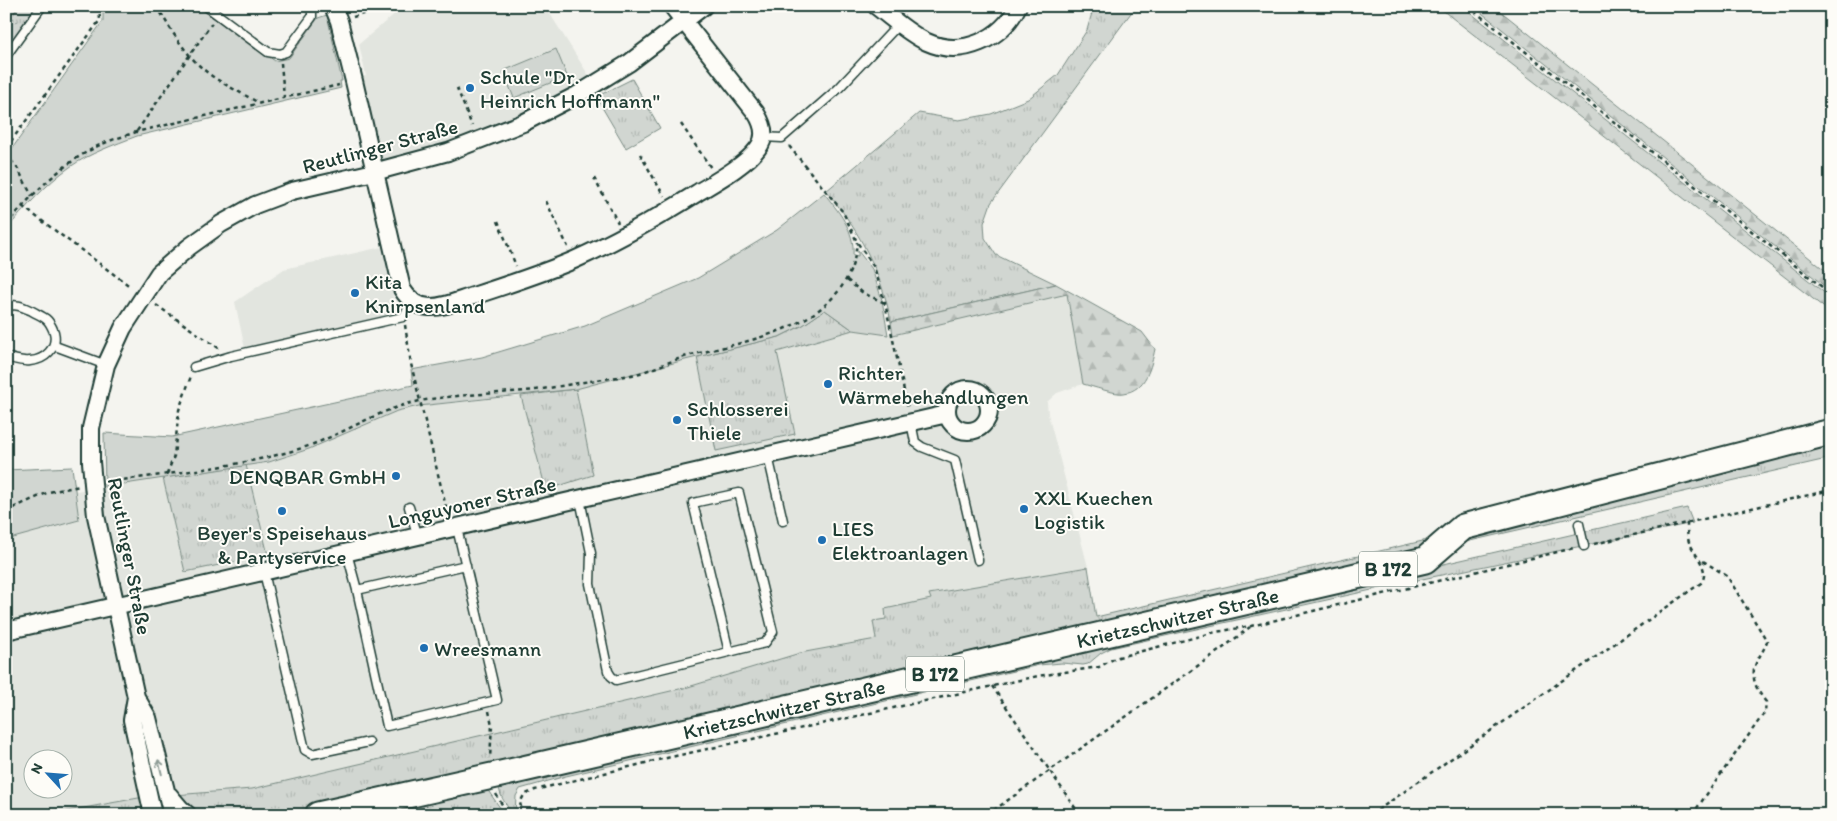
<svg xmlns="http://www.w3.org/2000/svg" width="1837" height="821" font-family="Itim,sans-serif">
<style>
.built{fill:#e2e5df;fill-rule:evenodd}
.grass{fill:url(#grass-tufts);stroke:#788a82}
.forest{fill:url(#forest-firs);stroke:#788a82}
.park{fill:#d1d6d1;stroke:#788a82}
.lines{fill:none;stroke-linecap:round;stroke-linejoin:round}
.lane-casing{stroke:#1f3d34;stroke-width:11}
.street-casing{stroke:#1f3d34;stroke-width:20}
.primary-casing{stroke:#1f3d34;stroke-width:29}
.path{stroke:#1f3d34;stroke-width:2.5;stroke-dasharray:4 4;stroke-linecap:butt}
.lane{stroke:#fdfcf7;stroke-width:8}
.street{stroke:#fdfcf7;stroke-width:16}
.primary{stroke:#fdfcf7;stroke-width:25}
.oneway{stroke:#8e9c96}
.poi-dot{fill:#1f6fb2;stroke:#fdfcf7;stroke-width:2}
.labels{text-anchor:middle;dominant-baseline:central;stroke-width:4;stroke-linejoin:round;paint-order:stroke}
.shield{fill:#fdfcf7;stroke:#62766e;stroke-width:1}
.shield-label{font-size:20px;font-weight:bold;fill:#1f3d34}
.poi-label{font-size:21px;fill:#1f3d34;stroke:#fdfcf7;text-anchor:start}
.street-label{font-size:21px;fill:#1f3d34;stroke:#fdfcf7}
</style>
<defs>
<pattern id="grass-tufts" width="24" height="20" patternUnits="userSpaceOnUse" patternTransform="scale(1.25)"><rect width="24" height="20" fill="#d1d6d1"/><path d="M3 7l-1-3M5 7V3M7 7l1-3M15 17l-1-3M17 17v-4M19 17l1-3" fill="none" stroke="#b3b9b4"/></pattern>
<pattern id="forest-firs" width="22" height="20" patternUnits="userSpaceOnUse" patternTransform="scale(1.25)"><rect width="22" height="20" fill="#d1d6d1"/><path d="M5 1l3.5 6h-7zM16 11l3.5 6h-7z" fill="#b3b9b4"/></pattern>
</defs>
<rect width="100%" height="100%" fill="#f4f4ef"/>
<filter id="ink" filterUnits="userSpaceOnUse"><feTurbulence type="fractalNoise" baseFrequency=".02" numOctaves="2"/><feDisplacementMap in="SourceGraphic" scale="10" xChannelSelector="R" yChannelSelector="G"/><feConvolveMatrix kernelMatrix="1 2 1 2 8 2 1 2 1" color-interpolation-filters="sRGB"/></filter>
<g filter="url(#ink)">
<path class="built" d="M404 6H545L591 79 524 115 442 147 386 162 382 160 362 77 366 76 359 44Z
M382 247 397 315 245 349 235 302 284 269Z
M1067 294 1083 384 1057 393 1047 402 1048 414 1088 567 929 594 931 598 886 619 876 639 800 653 688 687 418 751 252 789 149 796 45 815H6V540L79 520 76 491 163 478 185 572 267 555 246 465 269 462 309 449 397 411 419 406 521 396 546 489 593 474 576 389 697 357 716 451 777 352 853 330 893 335ZM32 758H62V788H32Z"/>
<path class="grass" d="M19 6H39L6 50V24Z
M1094 6H1136L991 203 984 223 985 238 996 255 1056 284 891 322C882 273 858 228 826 191L919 113 959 120 991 114 1028 99 1058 75 1087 30Z
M632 79 660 128 626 148 596 97Z
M825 310 853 330 777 352 795 434 716 451 697 357 779 337 803 325Z
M576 389 593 475 546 490 521 396Z
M1831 446V458L295 811 244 815H204L193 810 174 795 252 789 688 687 800 653 876 639 873 621 886 619 885 609 931 599 929 594 1088 567 1096 617Z
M246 465 268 555 185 572 163 478Z
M1687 508 1693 523 1403 583 1111 648 1101 653 1088 664 1083 665 1062 663 1039 665 566 776 520 789 516 796 515 815H513C507 805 495 792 501 781Z
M487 789 505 815H362Z
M144 797 146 815H45Z"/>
<path class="forest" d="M1437 6H1462L1831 298V313Z
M1473 6H1494L1831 275V291Z
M1056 284 1142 332 1155 349C1151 367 1146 390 1124 393 1117 395 1091 386 1083 384L1067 294 893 335 891 322Z"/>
<path class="park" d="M103 6H197L275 61 289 58 318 18 327 15 342 81H340L341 88 137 136C114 145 90 153 70 167 46 184 25 208 6 230V157L103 21Z
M556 49 567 76 514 98 503 71Z
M824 193C838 211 855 230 853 255L858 256V251L872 269 882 300 888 335 853 330 825 310 803 325 779 337 681 361 576 389 419 406 397 411 309 449 269 462 105 487 104 433 172 437 413 385 411 370 482 357 585 326 698 278 777 230Z
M72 467 79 520 6 540V470Z"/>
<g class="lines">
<defs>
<path id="lane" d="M206 6 268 52 280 54 286 52 312 17V10L307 6
M6 56 42 6
M763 137 782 138 838 89 899 24
M6 307C16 303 23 307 32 311 37 314 42 316 46 319 50 322 52 327 54 332 58 348 45 360 30 361 22 362 14 359 6 357
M55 346 106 365
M194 367 231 356 403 317 413 301
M911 422 915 442 922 447 955 460 978 560
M768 456 783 521
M580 499 591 553 590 584 608 671 611 676 616 680 765 643 773 632 739 493 693 503 729 652
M409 507 418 537
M1579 524 1584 546
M457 528 497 700 387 726 357 590 466 565
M347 553 357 590
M264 572 305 750 312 754 369 742"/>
<path id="street" d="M333 6 339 21 354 81 402 289C408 299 417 306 429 307 443 308 460 300 473 296 507 285 541 274 574 260 617 241 657 218 697 193 715 182 746 165 758 148 767 137 763 124 756 113L672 6
M876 6C892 18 909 34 927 42 962 58 1002 39 1018 6
M947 410a21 21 0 1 1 42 0a21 21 0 1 1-42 0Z
M6 631 947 414
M136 697 132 720 153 815
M169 795 180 808 188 815
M172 815 148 718 136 697 96 516 91 462V428L106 365 123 328 159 273 189 247 221 224 255 205 292 191 374 172 448 152 523 123 577 95 629 63 704 6"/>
<g id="primary">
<path id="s1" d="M318 815 519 770 1425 560 1463 527 1831 432"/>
</g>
</defs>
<use href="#lane" class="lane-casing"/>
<use href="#street" class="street-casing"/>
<use href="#primary" class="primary-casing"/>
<path class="path" d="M157 6C173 34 190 63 218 80 231 88 245 95 259 103
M1468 6 1831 294
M10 17 17 22
M353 17 376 10 382 6
M281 63 284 97
M457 88 472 126
M681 124 711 168
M137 131 212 23
M789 146 843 212 857 242 874 267 885 303 908 409
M6 148 100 20 99 6
M6 154 18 169 32 196
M640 154 664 196
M594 178 618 223
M546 201 568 247
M22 206 131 287
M498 221 516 266
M6 225C34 192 66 159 107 142 116 138 126 136 136 132L339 85
M847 280 863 293 885 303
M156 305 220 349
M405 325 411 364 448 515
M167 474 174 456 179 410 191 376
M108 482C171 473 241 467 302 448 343 435 378 409 420 401 457 394 497 394 535 390 558 387 581 382 604 379 616 377 629 376 640 373 658 367 673 360 691 355 756 339 850 325 857 242
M6 511 49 492 80 486
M1594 544 1831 490
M992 686 1080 815
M489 711 492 725 490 758
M496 794 508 815
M523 815 520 803 524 795 535 790 662 759 1038 676 1099 667 1115 658 1216 632 1251 626 1574 548
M987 815 1223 648 1250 627
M1371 815 1701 583C1711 570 1694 554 1689 542 1687 536 1687 528 1687 522
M1692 815 1765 712 1766 702C1755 688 1749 675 1758 659 1762 652 1765 648 1767 641L1727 576 1700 559"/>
<use href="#lane" class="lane"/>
<use href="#street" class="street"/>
<use href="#primary" class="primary"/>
</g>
<defs><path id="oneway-shaft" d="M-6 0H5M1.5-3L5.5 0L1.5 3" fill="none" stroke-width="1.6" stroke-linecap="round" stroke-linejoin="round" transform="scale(1.25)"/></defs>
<use class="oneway" href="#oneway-shaft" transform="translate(160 767) rotate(-104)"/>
</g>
<g class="poi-dot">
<circle cx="470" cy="88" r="5"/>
<circle cx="355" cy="293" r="5"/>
<circle cx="828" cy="384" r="5"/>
<circle cx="677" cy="420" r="5"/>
<circle cx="396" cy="476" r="5"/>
<circle cx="1024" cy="509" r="5"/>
<circle cx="282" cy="511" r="5"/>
<circle cx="822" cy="540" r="5"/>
<circle cx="424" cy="648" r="5"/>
</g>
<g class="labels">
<g class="shield">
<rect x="1359" y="551.5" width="58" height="35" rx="4"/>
<rect x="906" y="656.5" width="58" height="35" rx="4"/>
</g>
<g class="shield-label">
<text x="1388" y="569">B 172</text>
<text x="935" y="674">B 172</text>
</g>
<g class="poi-label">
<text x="480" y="76">Schule "Dr.<tspan x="480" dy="24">Heinrich Hoffmann"</tspan></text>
<text x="365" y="281">Kita<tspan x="365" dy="24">Knirpsenland</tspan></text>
<text x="838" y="372">Richter<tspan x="838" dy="24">Wärmebehandlungen</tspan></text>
<text x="687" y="408">Schlosserei<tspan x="687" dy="24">Thiele</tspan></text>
<text x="386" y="476" text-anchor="end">DENQBAR GmbH</text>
<text x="1034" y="497">XXL Kuechen<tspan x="1034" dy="24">Logistik</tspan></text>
<text x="832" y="528">LIES<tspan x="832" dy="24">Elektroanlagen</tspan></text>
<text x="282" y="532" text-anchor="middle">Beyer's Speisehaus<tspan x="282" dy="24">&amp; Partyservice</tspan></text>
<text x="434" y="648">Wreesmann</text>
</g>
<g class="street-label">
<text transform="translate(380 146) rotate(-15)">Reutlinger Straße</text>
<text transform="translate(472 502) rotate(-13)">Longuyoner Straße</text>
<text transform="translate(130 556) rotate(79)">Reutlinger Straße</text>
<text stroke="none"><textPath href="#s1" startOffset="882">Krietzschwitzer Straße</textPath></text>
<text stroke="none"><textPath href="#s1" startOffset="478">Krietzschwitzer Straße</textPath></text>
</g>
</g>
<rect width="1837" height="821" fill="none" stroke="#fdfcf7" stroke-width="25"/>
<rect x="12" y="12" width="1812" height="796" fill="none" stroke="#1f3d34" stroke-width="2" filter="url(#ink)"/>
<g transform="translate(48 774) rotate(296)"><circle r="24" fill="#fdfcf7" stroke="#a4b0a9"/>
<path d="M0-4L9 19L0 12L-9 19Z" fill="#1f6fb2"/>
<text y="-8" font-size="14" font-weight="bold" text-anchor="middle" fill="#1f3d34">N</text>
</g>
</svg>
